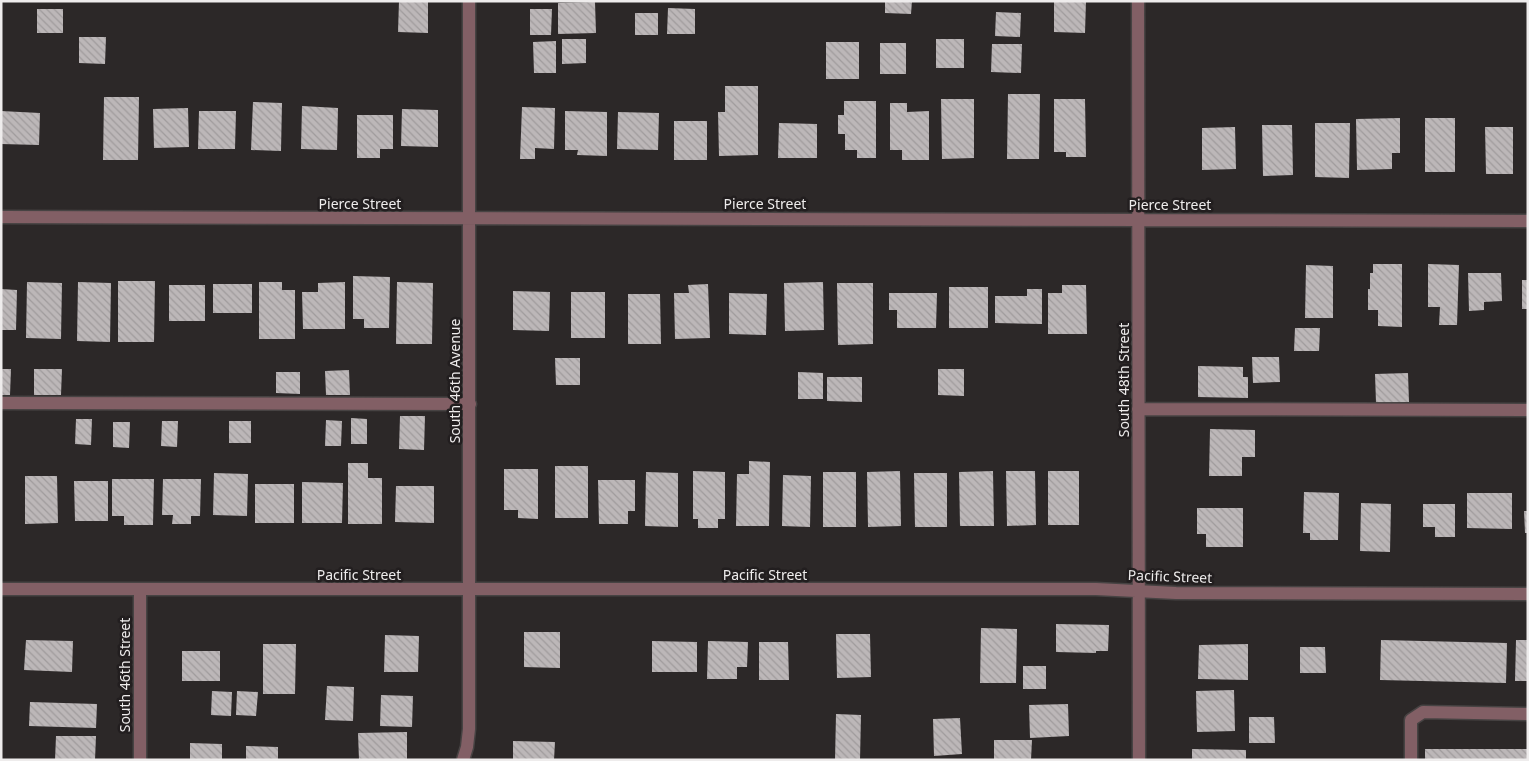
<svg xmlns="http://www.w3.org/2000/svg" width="1529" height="761" font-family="'Noto Sans',sans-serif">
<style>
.building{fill:url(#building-back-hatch)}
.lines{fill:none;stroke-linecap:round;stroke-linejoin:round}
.minor-casing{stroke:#474343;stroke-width:15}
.minor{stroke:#825f65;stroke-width:12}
.labels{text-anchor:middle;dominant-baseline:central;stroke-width:5;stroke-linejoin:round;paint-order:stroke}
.street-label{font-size:14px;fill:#eeecec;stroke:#221e1f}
</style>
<defs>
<pattern id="building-back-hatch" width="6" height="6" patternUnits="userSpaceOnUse" patternTransform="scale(1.25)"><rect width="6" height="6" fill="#bcb7b8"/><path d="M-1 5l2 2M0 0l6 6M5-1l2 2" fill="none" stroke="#9f9b9c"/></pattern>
</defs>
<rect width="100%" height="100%" fill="#2c2828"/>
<path class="building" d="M399 1H428V33L398 32Z
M885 1H912L911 14 885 13Z
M1054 1H1086L1085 33 1054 32Z
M595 2 596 33 558 34V3Z
M668 8 695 9V34H667Z
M37 9H63V33H37Z
M530 9H552L551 35H530Z
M996 12 1021 13 1020 37 995 36Z
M635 13H658V35H635Z
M79 37H106L105 64 79 63Z
M562 39H586V63L562 64Z
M936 39H964V68H936Z
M556 41V73H534L533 42Z
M826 42H859V79H826Z
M880 43H906V74H880Z
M992 44H1022L1021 73 991 72Z
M725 86H758V155L719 156 718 112H725Z
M1008 94H1040L1039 159H1007Z
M104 97H139L138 160H103Z
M941 99H974V158L942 159Z
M1054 99H1085L1086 157H1066V152H1054Z
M844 101H876V158H857V150H845V134H838V115H844Z
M253 102 282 103 281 151 251 150Z
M890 103H907V112L929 111V160H902V150H890Z
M302 106 338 108 337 150 301 149Z
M522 107 555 108 554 149 535 148V159H520Z
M188 108 189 147 154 148 153 109Z
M402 109 438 110V147L401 146Z
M1 111 40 113 39 145 1 144Z
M199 111H236L235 149H198Z
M565 111 607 112V156L577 155 578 150H565Z
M618 112 659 113 658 150 617 149Z
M357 115H393V149H380V158H357Z
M1400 118V153H1392V169L1357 170 1356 119Z
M1425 118H1455V172H1425Z
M674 121H707V160H674Z
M779 123 817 124V158H778Z
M1315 123H1350L1349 178 1315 177Z
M1262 125H1292L1293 175 1263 176Z
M1235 127 1236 169 1202 170V128Z
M1485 127H1513V174H1486Z
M1373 264H1402V327L1378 326V310H1368V289H1370V273H1373Z
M1428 264 1459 265 1457 325H1439L1440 307H1428Z
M1306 265 1333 266V318H1305Z
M1468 273H1501L1502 301 1484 302V310L1469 311Z
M353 276 390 277 389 328H364V319H353Z
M1522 280H1528V309H1522Z
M118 281H155L154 342H118Z
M27 282 62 283 61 339 26 338Z
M78 282 111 283 110 342 77 341Z
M259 282H282V290H295V339H259Z
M345 282V329H303L302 292H318V283Z
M397 282 433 283 432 344H396Z
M823 282 824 330 785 331 784 283Z
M837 283H873V344L838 345Z
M213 284H252V313H213Z
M708 284 710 338 675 339 674 293H689L688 285Z
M169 285H205V321H169Z
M1062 285H1086L1087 334H1048V293H1062Z
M949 287H988V328H949Z
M1 289 17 290 16 330H1Z
M1027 289H1042V324L995 323V296H1027Z
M513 291 550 292 549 331 513 330Z
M571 292H605V338H571Z
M729 293 767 294 766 335 729 334Z
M889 293H937L936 328H897V310H889Z
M628 294H660L661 344H628Z
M1295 328H1320L1319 351H1294Z
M1252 357H1279L1280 382 1253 383Z
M555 358H580V385H556Z
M1198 366 1243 367V377H1248V398L1198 397Z
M1 369H11L10 395H1Z
M34 369H62L61 395H34Z
M938 369H964V396L938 395Z
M349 370 350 395H326L325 371Z
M276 372H300V394L276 393Z
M798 372 823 373V399H798Z
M1408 373 1409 402 1376 403 1375 374Z
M827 377H862V402L827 401Z
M400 416H425L424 450 399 449Z
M351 418 367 419V444H351Z
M76 419H92L91 445 75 444Z
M326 420 342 421 341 446H325Z
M162 421H178L177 447 161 446Z
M229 421H251V443H229Z
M113 422H130L129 448 113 447Z
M1210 429 1255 430V457H1242V476H1209Z
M749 461 770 462 769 526H736L737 474H749Z
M348 463H368V478H382V524H348Z
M555 466H588V518H555Z
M504 469H538V519L518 518V510H504Z
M693 471 725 472V519H718V528H698V519H693Z
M900 471 901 526 868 527 867 472Z
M993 471 994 526H960L959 472Z
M1006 471H1035L1036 525 1007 526Z
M1048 471H1079V525H1048Z
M646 472 678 473V527L645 526Z
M823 472H856V527H823Z
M214 473 248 474 247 516 213 515Z
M914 473H947V527H915Z
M783 475 811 476 810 527 782 526Z
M25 476H57L58 523 25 524Z
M112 479H154L153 525H124V516H112Z
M163 479H201L200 516H191V524H172L173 515H162Z
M598 480H635V511H628V524H599Z
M74 481H108V521H75Z
M302 482 343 483 342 523H302Z
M255 484H294V523H255Z
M396 486H434V523L395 522Z
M1304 492 1339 493 1338 540H1310V533H1303Z
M1467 493H1512V529L1467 528Z
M1361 503 1391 504 1390 552 1360 551Z
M1423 504H1455V537H1435V527H1423Z
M1197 508H1243V547H1206V534H1197Z
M1524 511H1528V533H1525Z
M1056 624 1109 625 1108 651H1096V653L1056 652Z
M981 628 1017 629 1016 683H980Z
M524 632H560V668L524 667Z
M836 634H870L871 677 837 678Z
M385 635 419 636 418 672H384Z
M26 640 73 641 72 672 24 670Z
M1381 640 1507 643 1506 683 1380 680Z
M1516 640H1528V681H1515Z
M652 641 697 642V672H652Z
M708 641 748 642 747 667H737V679H707Z
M759 642H788L789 680H759Z
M263 644H296L295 694H263Z
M1248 644V680L1198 679 1199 645Z
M1300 647H1325L1326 673H1300Z
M182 651H220V681H182Z
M1023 666H1046V689H1023Z
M327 686 354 687 353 721 325 720Z
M1234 690 1235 731 1197 732 1196 691Z
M212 691 232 692 231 716 211 715Z
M237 691 258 692 256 716 236 715Z
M381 695 413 696 412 727 380 726Z
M30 702 97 704 96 728 29 726Z
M1068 704 1069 736 1030 738 1029 705Z
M836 714 861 715 860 760H835Z
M1249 717H1274L1275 743H1249Z
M960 718 962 754 934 756 933 719Z
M407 732V760H359L358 733Z
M56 736H96L95 760H55Z
M994 740H1032L1031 760H994Z
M513 741 555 742 554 760H513Z
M190 743 222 744V760H190Z
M246 746 278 747V760H246Z
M1192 749 1246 750V760H1192Z
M1425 749H1528V760H1425Z"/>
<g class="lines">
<defs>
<path id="minor" d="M1138 1 1139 760
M1 217 1528 221
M1 403 470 404
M1138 409 1528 410
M1 589H1096L1176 593 1528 594
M140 760V590
M463 760 467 747 469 729V1
M1411 760V720L1423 712 1528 714"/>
</defs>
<use href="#minor" class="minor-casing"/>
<use href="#minor" class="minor"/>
</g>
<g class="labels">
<g class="street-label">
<text x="360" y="203">Pierce Street</text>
<text x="765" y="203">Pierce Street</text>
<text x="1170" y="204">Pierce Street</text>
<text transform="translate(1123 380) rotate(-90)">South 48th Street</text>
<text transform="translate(454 381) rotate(-90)">South 46th Avenue</text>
<text x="359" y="574">Pacific Street</text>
<text x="765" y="574">Pacific Street</text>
<text transform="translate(1170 576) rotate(2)">Pacific Street</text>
<text transform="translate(124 675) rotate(-90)">South 46th Street</text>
</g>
</g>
<rect width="1529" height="761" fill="none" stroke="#eeecec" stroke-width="5"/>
</svg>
